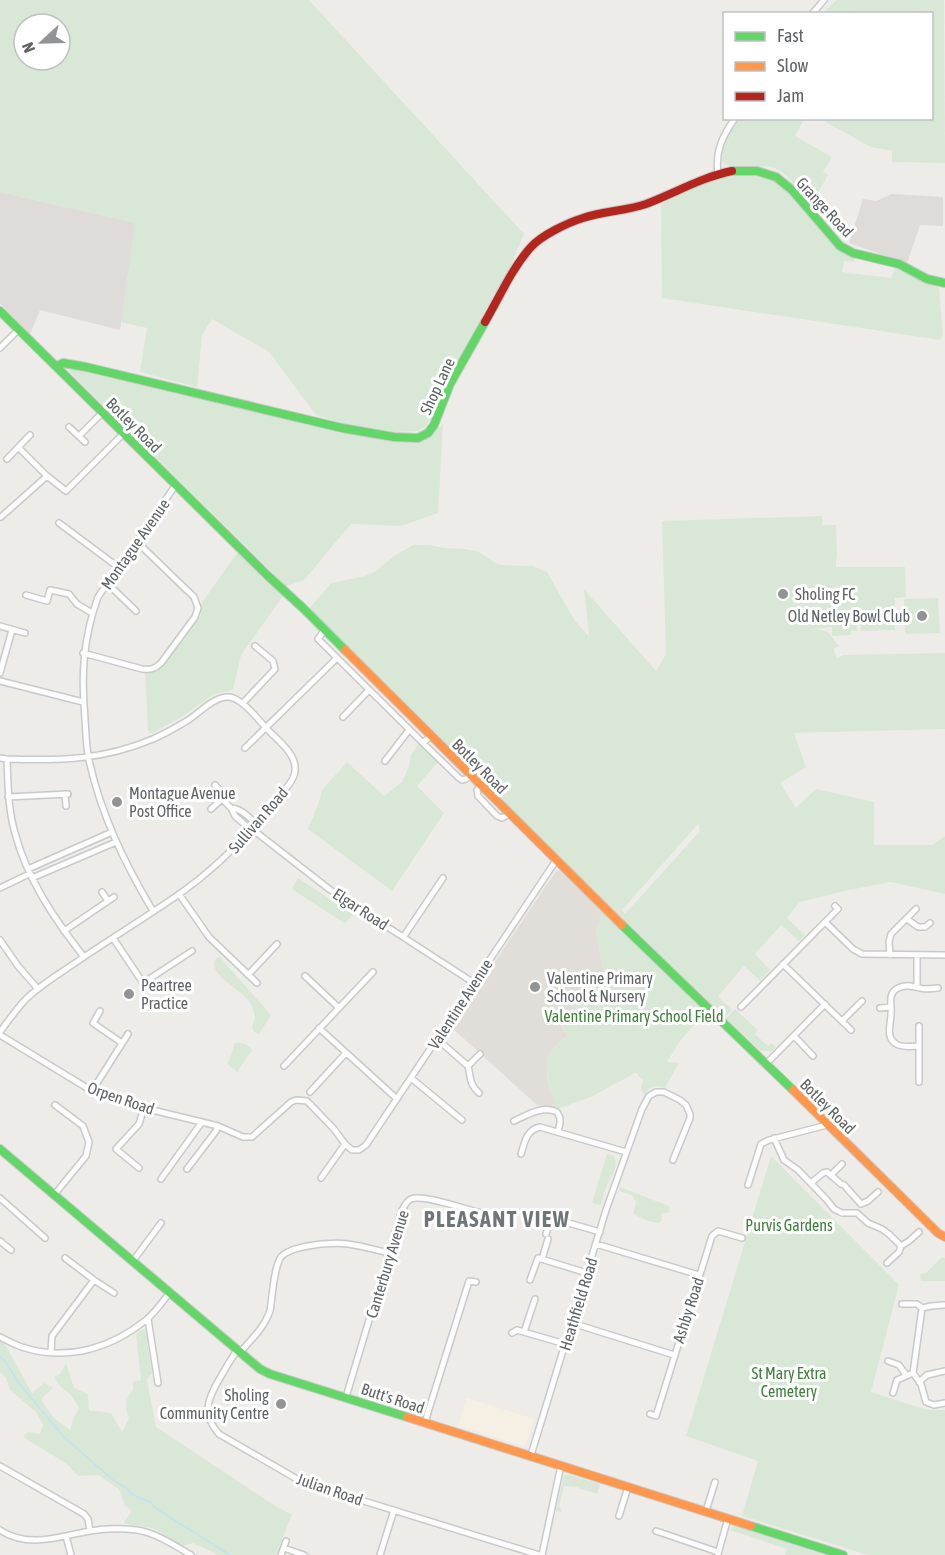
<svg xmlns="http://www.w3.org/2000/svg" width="945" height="1555" font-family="'Asap Condensed',sans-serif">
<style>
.commercial{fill:#f6f0e4}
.industrial{fill:#dedbd9}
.education{fill:#e1ded9}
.green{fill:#d9e8d6;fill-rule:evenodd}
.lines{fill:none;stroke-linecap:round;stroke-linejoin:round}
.stream{stroke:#c1e2f4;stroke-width:1.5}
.street-casing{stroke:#c8c9c9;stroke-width:8}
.fast-casing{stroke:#c8c9c8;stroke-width:10}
.slow-casing{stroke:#c8c9c8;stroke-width:10}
.jam-casing{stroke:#c8c9c8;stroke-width:10}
.street{stroke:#fcfcfc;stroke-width:5}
.fast{stroke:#63d668;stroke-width:8}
.slow{stroke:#ff974d;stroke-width:8}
.jam{stroke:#b3261e;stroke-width:8}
.poi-dot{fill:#919394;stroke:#fff;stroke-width:2}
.labels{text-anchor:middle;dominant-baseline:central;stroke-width:6;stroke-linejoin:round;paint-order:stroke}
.street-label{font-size:16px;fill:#5f6366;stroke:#fff}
.poi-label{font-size:16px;fill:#5f6366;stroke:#fff;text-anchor:start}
.park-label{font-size:16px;fill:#3d813b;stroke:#fff}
.district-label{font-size:22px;font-weight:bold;letter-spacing:1.5px;fill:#707578;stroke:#fff}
</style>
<rect width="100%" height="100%" fill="#eeece9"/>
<path class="commercial" d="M467 1398 534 1419 526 1444 522 1445 458 1426Z"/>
<path class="industrial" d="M0 192 136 223 120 330 40 310 30 334 0 303Z
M892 194 943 197V226L920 225 907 263 849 243 863 199 876 201Z"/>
<path class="education" d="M561 870 603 913 596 931 604 971 596 980 597 982 573 1004V1009L570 1012H568L561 1027 568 1035 549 1052 547 1080 557 1109 537 1105 451 1027 556 871Z"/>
<path class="green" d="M0 0H309L524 234 511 265 446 382 431 419 425 427 418 431 396 432 342 423 316 415 269 352 212 319 202 335 197 387 140 372 147 328 121 322 135 223 0 192ZM24 24H60V60H24Z
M837 0H944L945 163 892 162V151L871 147 820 119 932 118V14L823 13Z
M805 118 795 136 832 157 823 172 828 175 816 196 808 203C799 192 788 172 774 168 757 163 735 174 722 161 721 144 730 132 739 119Z
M750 174 774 180 789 193 837 247 855 257 854 262 844 261 842 272 891 278 895 268 939 288 943 335 940 340 662 298 661 204 683 192 720 178Z
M72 367 341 432 394 441 419 442 430 437 443 424 438 513 401 526 351 524 304 580 286 586 70 372Z
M822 516V525H836L837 558 836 559V567H905L906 597 895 598V630L861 631 860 610H856L857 631H851V635L832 636V627L816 629 828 632 839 646 833 649 837 658 843 655 945 653V729L794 733 806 767 780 783 796 808 816 789 874 802V845H932L945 836V894L891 882 844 891 800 902 787 918 805 935 799 941 781 925 755 954 770 970 760 981 744 966 718 996 732 1010 725 1017 721 1014 712 1020 702 1016 680 1041 667 1062 679 1063 665 1088C655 1084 649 1087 644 1095L641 1087 644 1079 639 1077 638 1074 635 1073 591 1097 557 1109 547 1080 549 1052 568 1035 561 1027 568 1012H570L573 1009V1005L585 992 587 993 597 983 596 980 604 971 596 931 600 921 599 919 602 912 596 905 597 894 309 609 331 583 365 576 376 571 394 556 413 545H429L445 548 465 549 477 551 494 562 501 565 533 566 547 572 575 621 589 636 584 589 656 671 666 654 662 521ZM698 824 700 831 625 914 622 910Z
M239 550 284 595 241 655 233 690 214 694 180 718 150 734 148 730 145 672 153 673 161 668 201 615V604Z
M938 598 940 633 905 634 904 599Z
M419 743 438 762 417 786 444 813 392 891 308 829 319 802 322 790 347 762 384 796 402 782 409 766 411 755Z
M298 878 353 914 347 922 344 923 293 890 292 888Z
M219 956 271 1015 259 1034 254 1032 252 1027 255 1018C254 1012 252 1005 248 1000 240 989 200 970 219 956Z
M735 1009 758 1030 755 1034 768 1046 771 1043 776 1047 772 1051H761L726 1018Z
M235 1043C243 1042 247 1044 252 1050L237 1072 227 1064 230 1058Z
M607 1154 614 1156C619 1167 612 1176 607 1185 604 1191 603 1199 601 1205L592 1203Z
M771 1156 899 1285 871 1392 927 1410H945V1555H868L742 1516 758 1461 686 1436Z
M620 1187 669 1206 670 1212 661 1214 662 1220 659 1223 648 1221 633 1214 636 1202 632 1195 619 1191Z
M942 1257 945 1258V1281H921L920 1274 926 1273Z
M141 1330H145L152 1373 147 1380 156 1427 280 1509 292 1514 276 1555H216L215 1553 193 1543 183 1546 153 1528 125 1524 124 1522 132 1511 125 1506 119 1489 98 1475 78 1476 67 1464 23 1437 28 1432 40 1434 43 1425 36 1412 10 1390 6 1378 0 1372V1340L5 1344 32 1393 44 1383 53 1388 43 1397 42 1401 54 1418 70 1430 74 1417 79 1408 71 1395 60 1386 54 1377 60 1374 66 1363 74 1388 88 1394 89 1410 111 1413 122 1432 129 1419C125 1407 124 1400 133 1390V1382L141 1380 136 1334Z
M564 1475H570L600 1484 597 1494 576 1487 564 1486 559 1506 562 1511 560 1512 556 1511Z
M733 1526H737L824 1555H785L787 1549 730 1530Z"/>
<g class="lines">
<path class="stream" d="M0 1357 6 1362 18 1382 64 1437 113 1480 127 1488 130 1493 151 1503 155 1508 230 1555"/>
<defs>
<path id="street" d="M812 14 824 0
M718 174C715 151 722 137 735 118
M0 348 19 329
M69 427 85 442
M79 436 103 412
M19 448 47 476 66 491 124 433
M7 459 30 435
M1 517 47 476
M59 523 118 567
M107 583 136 611
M26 595 47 601 50 590 69 594 77 604 92 613
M0 626 25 633
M325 629 318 639 423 743 431 736
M83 653 142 669C150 670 155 669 161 663L195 617 198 608 194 597 136 541
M0 673 12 630
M0 681 83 702
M243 703 275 669 273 661 255 646
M343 717 369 690
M423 743 459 778 462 780 466 779 471 775
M245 748 337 658
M0 758 7 759C60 761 103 760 153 739 164 734 175 728 185 722 198 715 212 697 228 697 242 697 259 721 269 731 279 741 297 755 295 771 294 783 279 795 272 804 245 839 214 870 178 895 143 919 107 941 72 965 56 976 39 986 25 1000 16 1010 8 1021 0 1032
M7 759C8 784 8 809 15 833 27 879 55 920 84 957
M385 761 409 730
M215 785 225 795 222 799
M481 786 477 790 478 796 497 816 502 818 510 814
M65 794 66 806
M8 797 68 794
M211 809 222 799 231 808
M252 829 329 889 474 983
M251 830 235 816 231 808C241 808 249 818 257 824
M28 869 112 832
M32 878 116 842
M0 888 29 874
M102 892 108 901
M179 894 209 937 257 983
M153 911C125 864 101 815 89 760 86 747 86 733 85 719 81 675 83 639 98 597L175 486
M907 919 918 927H925L930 923
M825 922 853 949 862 954 945 955
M64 931 114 897
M404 936 443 878
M113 938 143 983 192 951
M0 940 18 966 38 989
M890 955 889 942 891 934 916 909
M783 964 851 1030
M248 975 277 944
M305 976 338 1007
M917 986V955
M741 1007 838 909 835 906
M880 1008 891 1007
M100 1011 93 1023 122 1043
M842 1021 862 1001
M919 1026V1082
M319 1028 397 1099
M0 1035 92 1091 144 1108 218 1126 243 1137H252L291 1102 296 1100 307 1101 334 1129 345 1144 352 1150H359L366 1145 557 859
M794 1036 813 1056
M437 1039 468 1066C471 1078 469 1084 479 1093
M919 1046C912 1046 902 1048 896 1044 885 1037 891 1024 891 1014 892 1004 887 994 898 988 905 984 913 986 920 988 925 990 933 988 938 988
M766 1064 825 1004
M284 1066 373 972
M468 1066 480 1054
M411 1078 462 1120
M92 1091 128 1034
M310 1092 346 1053
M514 1121C527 1115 543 1105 557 1112L560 1118V1123L558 1132
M774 1138 784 1160 798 1170 827 1200 834 1209 842 1213H857L868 1223 882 1229 890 1235 901 1246 899 1252 887 1263
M521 1154C525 1142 526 1130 540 1127L626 1152
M139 1168 116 1149 139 1124 144 1108
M187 1169 216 1131 218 1126
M831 1175 842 1164
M321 1178 345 1144
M161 1179 202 1122
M811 1183 823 1173 827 1172 841 1184
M748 1185 761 1144 769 1140 827 1125
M844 1185 861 1204 868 1201 878 1192
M54 1195 86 1156 89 1142 83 1126 55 1105
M0 1198 45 1238
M546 1234 551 1218 600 1232
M0 1241 11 1250
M596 1244 699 1275
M901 1246 909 1241 919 1232
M65 1258 94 1280 114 1293
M542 1259 548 1239
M133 1261 161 1223
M530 1280 538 1258 587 1273
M902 1304H917L922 1308 913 1373
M922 1308 931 1306 944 1305
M148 1319 158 1383
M572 1323 674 1355
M524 1332 535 1299
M512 1333 517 1330 565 1344
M0 1337C8 1341 17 1346 25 1348 69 1361 111 1348 146 1320 155 1313 163 1301 170 1292
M237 1350C231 1359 225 1369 220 1378 208 1398 201 1414 219 1434L302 1482 539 1555
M51 1352 52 1336 94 1280
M240 1352C252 1339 264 1328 270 1311 272 1299 274 1266 281 1257 291 1245 333 1242 348 1244 362 1246 376 1250 389 1253
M888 1361 899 1365 906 1375
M919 1382 927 1375 945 1371
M893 1393 897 1380 913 1373 921 1384 926 1402 934 1405 945 1403
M346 1397 402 1210C405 1206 406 1201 411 1199 423 1194 464 1209 478 1212
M650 1414 656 1416 712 1236 718 1231 742 1238
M425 1422 469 1281 476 1282
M531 1455 606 1210 642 1109 649 1096 656 1092H664L680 1100 686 1105 690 1114V1118L673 1160
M0 1466 84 1514 88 1519 90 1531
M706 1511 715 1482
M619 1516 628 1487
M0 1530C29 1549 60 1536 90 1531 106 1528 121 1528 137 1530 156 1533 174 1545 191 1555
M656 1531 718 1552
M66 1536 71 1555
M284 1548 304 1555
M718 1554 728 1518
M281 1555 286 1541
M380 1555 394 1510
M542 1555 561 1465"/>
<path id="fast" d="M732 171H757L776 177 792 190 840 246 853 253 899 264 927 279 945 283
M0 311 267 575 304 609 345 650
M57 366 63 363 86 367 342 428 394 437 418 438 428 433 434 425 450 384 485 322
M622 925 793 1090
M0 1149 260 1369 270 1374 407 1417
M751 1526 843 1555"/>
<path id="slow" d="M345 650 622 925
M793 1090 938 1233 945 1237
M407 1417 751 1526"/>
<path id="jam" d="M485 322C499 298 512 268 531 247 542 235 567 223 583 218 603 211 626 211 646 204 675 193 702 177 732 171"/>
</defs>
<use href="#street" class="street-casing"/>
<use href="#fast" class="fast-casing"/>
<use href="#slow" class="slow-casing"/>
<use href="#jam" class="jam-casing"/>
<use href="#street" class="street"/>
<use href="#fast" class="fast"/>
<use href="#slow" class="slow"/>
<use href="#jam" class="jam"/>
</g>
<g class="poi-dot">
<circle cx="783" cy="594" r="6"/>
<circle cx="922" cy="616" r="6"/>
<circle cx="117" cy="802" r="6"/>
<circle cx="535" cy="987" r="6"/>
<circle cx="129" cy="994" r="6"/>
<circle cx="281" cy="1404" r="6"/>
</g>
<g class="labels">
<g class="street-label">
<text transform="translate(825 207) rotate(47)">Grange Road</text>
<text transform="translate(437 386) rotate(-65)">Shop Lane</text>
<text transform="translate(134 425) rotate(45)">Botley Road</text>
<text transform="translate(135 544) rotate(-55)">Montague Avenue</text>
<text transform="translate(480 766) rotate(45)">Botley Road</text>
<text transform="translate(258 820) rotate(-49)">Sullivan Road</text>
<text transform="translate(361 909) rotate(33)">Elgar Road</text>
<text transform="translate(460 1004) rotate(-57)">Valentine Avenue</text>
<text transform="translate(121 1098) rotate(19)">Orpen Road</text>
<text transform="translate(828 1106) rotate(45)">Botley Road</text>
<text transform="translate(387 1264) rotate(-73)">Canterbury Avenue</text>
<text transform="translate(578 1304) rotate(-73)">Heathfield Road</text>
<text transform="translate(688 1310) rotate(-72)">Ashby Road</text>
<text transform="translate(393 1398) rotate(18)">Butt's Road</text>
<text transform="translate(330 1489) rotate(19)">Julian Road</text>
</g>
<g class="poi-label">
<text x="795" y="594">Sholing FC</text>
<text x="910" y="616" text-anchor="end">Old Netley Bowl Club</text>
<text x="129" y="793">Montague Avenue<tspan x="129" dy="18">Post Office</tspan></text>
<text x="547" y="978">Valentine Primary<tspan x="547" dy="18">School &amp; Nursery</tspan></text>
<text x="141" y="985">Peartree<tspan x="141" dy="18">Practice</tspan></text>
<text x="269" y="1395" text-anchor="end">Sholing<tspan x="269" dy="18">Community Centre</tspan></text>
</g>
<g class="park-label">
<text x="634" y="1016">Valentine Primary School Field</text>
<text x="789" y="1225">Purvis Gardens</text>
<text x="789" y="1373">St Mary Extra<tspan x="789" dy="18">Cemetery</tspan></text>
</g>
<g class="district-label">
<text x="497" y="1219">PLEASANT VIEW</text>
</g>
</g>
<rect x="723" y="12" width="210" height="108" fill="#ffffff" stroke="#bfc1c2" stroke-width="1.5"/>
<rect x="735" y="32" width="30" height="9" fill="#63d668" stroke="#bfc1c2" stroke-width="1.5"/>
<text x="777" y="42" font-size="18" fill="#5f6366">Fast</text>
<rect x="735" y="62" width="30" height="9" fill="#ff974d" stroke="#bfc1c2" stroke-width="1.5"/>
<text x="777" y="72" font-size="18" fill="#5f6366">Slow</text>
<rect x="735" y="92" width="30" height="9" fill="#b3261e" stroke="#bfc1c2" stroke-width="1.5"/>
<text x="777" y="102" font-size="18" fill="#5f6366">Jam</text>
<g transform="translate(42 42) rotate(248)"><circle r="28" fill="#ffffff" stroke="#bfc1c2" stroke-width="1.5"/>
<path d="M0-4.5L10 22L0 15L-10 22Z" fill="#919394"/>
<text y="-9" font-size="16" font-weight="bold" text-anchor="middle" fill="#5f6366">N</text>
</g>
</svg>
